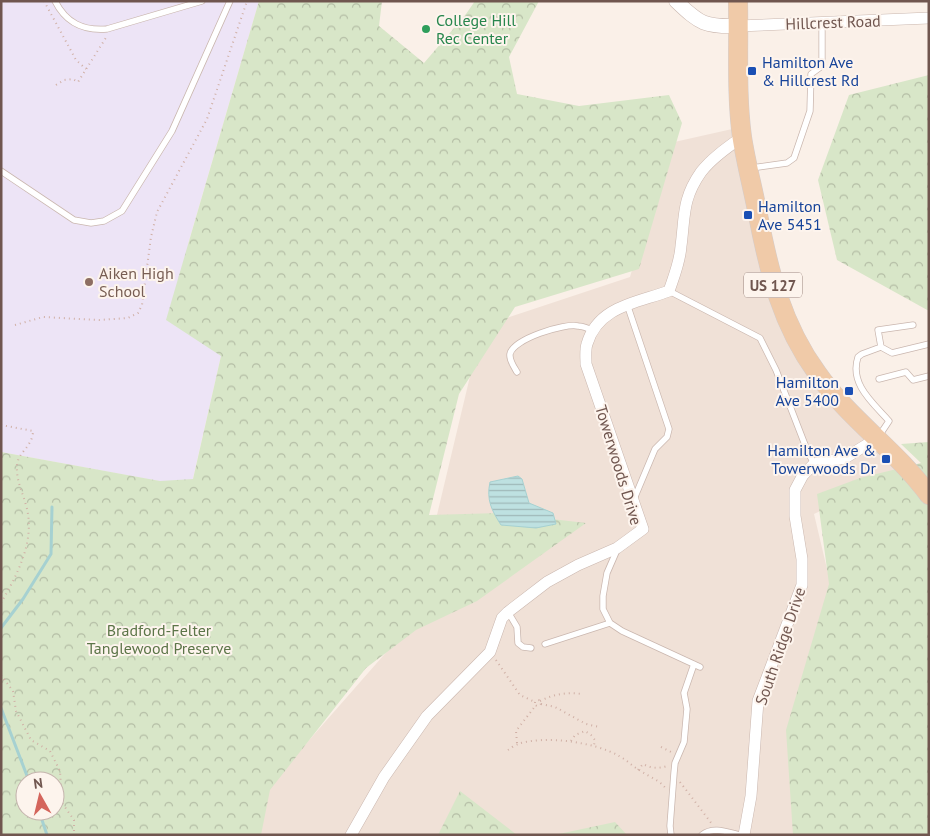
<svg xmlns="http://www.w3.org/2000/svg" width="930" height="836" font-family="'PT Sans',sans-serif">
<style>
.residential{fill:#f0e1d7}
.education{fill:#ede4f6}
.forest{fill:url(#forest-crowns);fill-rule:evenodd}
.water{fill:url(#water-rules);stroke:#a6d1d1}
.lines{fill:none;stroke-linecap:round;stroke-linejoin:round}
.stream{stroke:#a6d1d1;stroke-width:3}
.service-casing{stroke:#cab7af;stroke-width:7}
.minor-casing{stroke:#cab7af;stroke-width:12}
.tertiary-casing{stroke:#cab7af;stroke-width:15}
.primary-casing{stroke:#d4ccca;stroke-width:20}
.path{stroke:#d0b0a6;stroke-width:2;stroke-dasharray:1 4;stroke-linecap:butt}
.service{stroke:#fff;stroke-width:5.5}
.minor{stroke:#fff;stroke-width:11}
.tertiary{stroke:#fff;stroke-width:14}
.primary{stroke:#f0caa8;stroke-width:19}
.leisure-dot{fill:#2e9e5b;stroke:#fdf4ed;stroke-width:2}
.transit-dot{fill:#1a4fb4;stroke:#fdf4ed;stroke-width:2}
.education-dot{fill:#8d6e63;stroke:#fdf4ed;stroke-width:2}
.labels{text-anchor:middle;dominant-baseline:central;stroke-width:4;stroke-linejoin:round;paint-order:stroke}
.shield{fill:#fdf4ed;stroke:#9a857e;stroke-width:1}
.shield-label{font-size:15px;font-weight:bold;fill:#70564f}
.leisure-label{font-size:16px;fill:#27864d;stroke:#fdf4ed;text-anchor:start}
.street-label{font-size:16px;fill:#70564f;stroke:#fdf4ed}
.transit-label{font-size:16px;fill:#164399;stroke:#fdf4ed;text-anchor:start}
.education-label{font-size:16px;fill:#785e54;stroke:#fdf4ed;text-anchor:start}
.park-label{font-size:16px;fill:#5c7548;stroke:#fdf4ed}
</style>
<defs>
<pattern id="forest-crowns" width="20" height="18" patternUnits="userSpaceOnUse" patternTransform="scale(1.25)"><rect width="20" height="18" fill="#d8e6c8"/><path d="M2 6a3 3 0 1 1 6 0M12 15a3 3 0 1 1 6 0" fill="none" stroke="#b4bda5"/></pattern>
<pattern id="water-rules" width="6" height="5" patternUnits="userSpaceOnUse" patternTransform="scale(1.25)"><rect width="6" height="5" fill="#bee1e1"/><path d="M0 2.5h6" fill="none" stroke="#9fb9b9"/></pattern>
</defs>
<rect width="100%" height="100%" fill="#faf0e8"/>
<path class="residential" d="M741 127 742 137 803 353 908 469 814 514 890 835H226L411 624 482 326 630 277 670 143Z"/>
<path class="education" d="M1 1H259L188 244 221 356 191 487 1 452Z"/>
<path class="forest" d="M259 1H382L379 26 424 63 466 14 475 1H539L509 57 517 94 579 106 669 95 682 123 639 269 515 307 459 394 429 515 500 513 586 523 477 601 416 630 366 668 270 790 261 835H1V452L160 481 193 479 221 356 166 320ZM25 781H55V811H25Z
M929 75V311L837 260 818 180 849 95Z
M929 442V835H793L786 730 829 584 817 494 860 478 921 463 901 444Z
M460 791 517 835H438Z
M615 822 627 835H554Z"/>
<path class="water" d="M518 476 522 479 529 503 553 513 556 524 536 528 501 525C492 511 486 500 490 482Z"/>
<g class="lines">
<path class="stream" d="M1 628 23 599 51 554 52 507
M1 708 29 781
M39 811 47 835"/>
<defs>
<path id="service" d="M55 1C66 23 83 31 107 29L202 1
M751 168 787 163 794 158 810 111 811 74 822 66V23
M1 171 74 220 91 223 104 221 122 211 172 131 230 1
M669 291 760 338 776 370 807 450 814 464
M627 304 669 429 667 437 655 449 634 499
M881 347 878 330 913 325
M517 372C514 367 509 360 510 354 513 339 564 323 578 326 583 326 588 329 593 330
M879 379 906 372 913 380 929 376
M879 436 889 421C873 403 849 384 858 357L862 354 881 347 892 353 929 344
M617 550 607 573 603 596V609L610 623 622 631 700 667
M508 612 517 627 518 643 523 647 531 648
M545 644 610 623
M671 835 670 826 674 773 675 763 684 742 687 709 684 693 694 664
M702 835C713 826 727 832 740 835"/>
<path id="minor" d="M738 26 929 18
M351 835 384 777 427 716 490 652 502 618 508 612 547 582 578 565 617 548 643 529 586 364C586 357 585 350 587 344 598 306 637 303 669 291 674 276 680 262 681 246 685 216 682 199 701 172 712 158 728 147 742 137
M744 835 751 796 758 701 802 585V559L795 516V490L803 475 814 464 845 458 876 439"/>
<path id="tertiary" d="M676 1C700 24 705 27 738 26"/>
<path id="primary" d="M738 1C739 46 736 93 742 137 746 163 753 189 758 215 769 272 782 325 817 373 849 419 896 450 929 495"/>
</defs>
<use href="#service" class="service-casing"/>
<use href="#minor" class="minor-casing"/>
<use href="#tertiary" class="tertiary-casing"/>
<use href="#primary" class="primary-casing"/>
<path class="path" d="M44 1 76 60 86 69
M56 85 64 80 73 79 78 82 107 36
M15 325 43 317 99 320 128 318 138 313 142 305 151 237 157 212 207 119 247 1
M1 425 33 431C33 434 32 439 30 442 26 450 18 455 17 465 16 480 22 491 26 505 36 540 18 573 1 603
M496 660 520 695 535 702
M1 675 13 691 16 711 31 740 50 751 60 771 62 803 74 820V835
M535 703a3 3 0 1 1 6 0a3 3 0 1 1-6 0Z
M540 701C554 694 567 692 582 694
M541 704 555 707 586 724 599 727
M571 741 575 735 585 731 591 735 595 740 594 745
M517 743 516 731 536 705
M661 747 673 753
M508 750C511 748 515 745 518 744 544 735 595 742 619 756 627 760 633 767 641 771 649 777 660 780 666 789
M638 770 643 764C651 768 658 769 667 766
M680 782 712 824"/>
<use href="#service" class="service"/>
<use href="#minor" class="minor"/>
<use href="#tertiary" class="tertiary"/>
<use href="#primary" class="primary"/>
</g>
<circle class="leisure-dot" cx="426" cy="29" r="5"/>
<g class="transit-dot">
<rect x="747" y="66" width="10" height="10" rx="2.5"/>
<rect x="743" y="210" width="10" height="10" rx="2.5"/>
<rect x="844" y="386" width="10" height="10" rx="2.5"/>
<rect x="881" y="454" width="10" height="10" rx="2.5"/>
</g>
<circle class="education-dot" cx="89" cy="282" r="5"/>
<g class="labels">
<rect class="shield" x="744" y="272.5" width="58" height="25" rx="4"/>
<g class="shield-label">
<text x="773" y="285">US 127</text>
</g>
<g class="leisure-label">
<text x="436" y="20">College Hill<tspan x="436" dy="18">Rec Center</tspan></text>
</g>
<g class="street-label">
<text transform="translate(833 22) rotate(-2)">Hillcrest Road</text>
<text transform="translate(619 465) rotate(73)">Towerwoods Drive</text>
<text transform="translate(780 646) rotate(-71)">South Ridge Drive</text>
</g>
<g class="transit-label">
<text x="762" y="62">Hamilton Ave<tspan x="762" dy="18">&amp; Hillcrest Rd</tspan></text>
<text x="758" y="206">Hamilton<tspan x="758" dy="18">Ave 5451</tspan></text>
<text x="839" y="382" text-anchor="end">Hamilton<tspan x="839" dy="18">Ave 5400</tspan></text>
<text x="876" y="450" text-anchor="end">Hamilton Ave &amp;<tspan x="876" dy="18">Towerwoods Dr</tspan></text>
</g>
<g class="education-label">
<text x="99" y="273">Aiken High<tspan x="99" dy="18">School</tspan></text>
</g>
<g class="park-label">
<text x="159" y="630">Bradford-Felter<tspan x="159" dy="18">Tanglewood Preserve</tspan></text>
</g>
</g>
<rect width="930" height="836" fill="none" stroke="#70564f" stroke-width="5"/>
<g transform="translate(40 796) rotate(352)"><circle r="24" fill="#fdf4ed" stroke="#c5b5ae"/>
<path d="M0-4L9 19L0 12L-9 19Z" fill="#d4655c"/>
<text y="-8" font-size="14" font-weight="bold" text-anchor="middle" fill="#70564f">N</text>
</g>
</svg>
